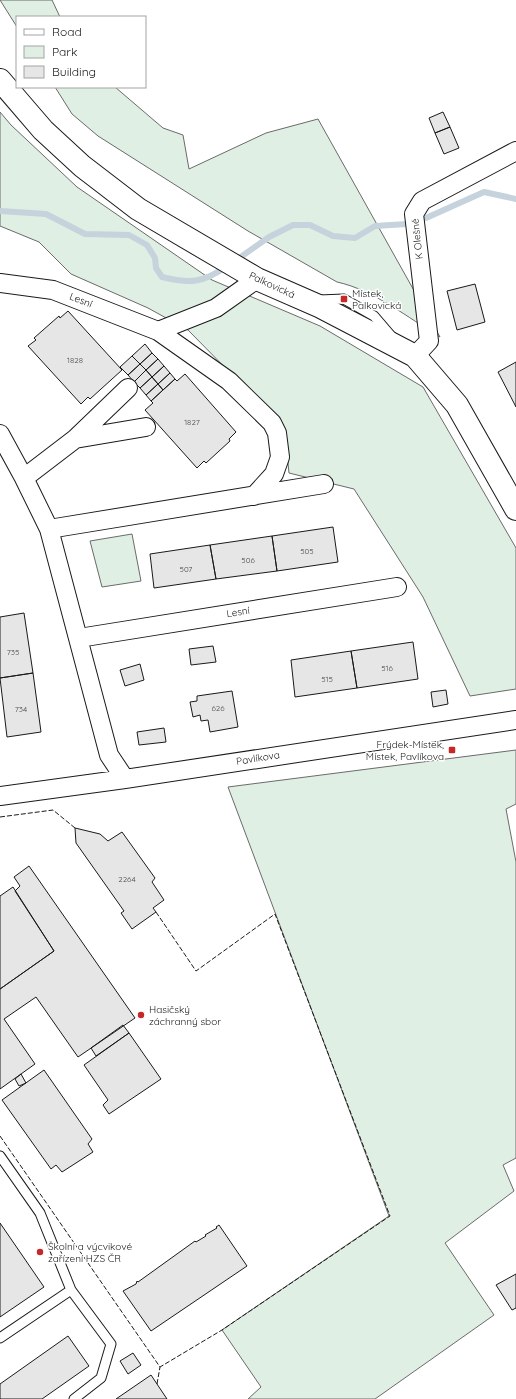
<svg xmlns="http://www.w3.org/2000/svg" width="516" height="1399" font-family="Quicksand,sans-serif">
<style>
.green{fill:#e0efe3;stroke:#6a6a6a}
.lines{fill:none;stroke-linecap:round;stroke-linejoin:round}
.stream{stroke:#c6d2dc;stroke-width:6}
.building{fill:#e6e6e6;stroke:#1a1a1a}
.lane-casing{stroke:#1a1a1a;stroke-width:11}
.street-casing{stroke:#1a1a1a;stroke-width:20}
.secondary-casing{stroke:#1a1a1a;stroke-width:24}
.lane{stroke:#fff;stroke-width:9}
.street{stroke:#fff;stroke-width:18}
.secondary{stroke:#fff;stroke-width:22}
.fence{stroke:#1a1a1a;stroke-width:1;stroke-dasharray:5 2;stroke-linecap:butt}
.poi-dot{fill:#c62828;stroke:#fff;stroke-width:1.5}
.labels{text-anchor:middle;dominant-baseline:central;stroke-width:3;stroke-linejoin:round;paint-order:stroke}
.number-label{font-size:8px;fill:#4d4d4d}
.street-label{font-size:10px;fill:#1a1a1a;stroke:#fff}
.poi-label{font-size:10px;fill:#1a1a1a;stroke:#fff;text-anchor:start}
</style>
<rect width="100%" height="100%" fill="#fff"/>
<path class="green" d="M0 0H52L60 17H17V27Z
M55 87H115L163 128 183 135 189 169 266 133 318 119 440 337C408 318 374 290 337 282L248 231 98 136 72 114Z
M0 112 11 125 77 187 212 280 320 326 423 387 516 548V689L470 696 423 597 354 489 289 473 285 434 249 392 188 330 148 308 71 274 39 242 0 226Z
M132 534 141 581 102 587 90 541Z
M516 750V804L506 809 516 862V1158L503 1165 514 1191 445 1243 494 1315 375 1399H248L261 1387 222 1330 389 1216 228 787Z"/>
<g class="lines">
<path class="stream" d="M0 211 46 214 85 234 129 235 147 245 155 258 156 268 162 277C190 284 203 283 227 266
M235 261 269 237 293 225H310L333 236 355 238 375 226 407 224 426 218 484 192 516 199"/>
</g>
<path class="building" d="M443 112 450 127 435 133 429 118Z
M450 127 459 148 444 154 435 133Z
M475 284 485 322 457 330 447 291Z
M68 311 122 370 90 399 88 397 81 404 28 346 36 340 34 338 59 316 60 318Z
M145 344 152 353 140 364 132 356Z
M152 353 158 359 146 370 140 364Z
M132 356 140 364 128 375 120 367Z
M158 359 164 366 152 377 146 370Z
M516 362V407L498 372Z
M140 364 146 370 134 382 128 375Z
M164 366 170 373 158 384 152 377Z
M146 370 152 377 140 388 134 382Z
M170 373 175 379 163 390 158 384Z
M185 374 236 432 229 439 230 441 206 463 204 461 197 468 145 410 153 403 151 401 175 379 177 381Z
M152 377 158 384 146 395 140 388Z
M158 384 163 390 151 401 146 395Z
M333 527 338 562 277 571 272 536Z
M272 536 277 571 216 579 210 545Z
M210 545 216 579 154 588 150 554Z
M24 613 33 673 0 678V617Z
M413 642 418 679 357 688 351 651Z
M213 646 216 662 191 665 189 649Z
M351 651 357 688 295 697 291 660Z
M140 664 144 680 125 686 120 670Z
M33 673 41 732 7 737 0 678Z
M446 690 448 704 433 707 431 692Z
M232 691 238 727 210 732 208 720 201 721 200 715 193 717 190 702 197 701V696Z
M164 728 166 742 139 745 137 732Z
M75 828 100 834 108 841 122 832 155 878 152 882 164 900 153 908 156 912 132 929 121 913 124 911 76 843Z
M29 866 135 1018 78 1057 36 997 4 1019 35 1064 0 1089V989L54 951 15 891 20 886 14 877Z
M13 887 54 951 0 989V896Z
M123 1025 129 1033 96 1056 91 1048Z
M129 1033 161 1079 109 1114 103 1105 108 1100 84 1065Z
M44 1070 92 1139 88 1144 93 1152 62 1172 56 1165 51 1169 2 1100Z
M21 1074 26 1083 19 1086 15 1079Z
M0 1223 44 1287 0 1317Z
M219 1225 247 1266 151 1331 123 1291 136 1284 137 1281 138 1282 195 1241 196 1242 206 1236 205 1235 217 1228 216 1227Z
M516 1274V1308L512 1310 496 1285Z
M68 1336 89 1366 42 1399H0V1384Z
M133 1353 141 1365 128 1374 120 1361Z
M151 1375 167 1399H116Z"/>
<g class="lines">
<defs>
<path id="lane" d="M319 300 344 299 374 316 392 337
M0 1156 40 1213 71 1290 0 1338
M71 1290 111 1344 101 1378 74 1399"/>
<path id="street" d="M0 283 53 290 158 331 216 308 257 279
M158 331 229 381 272 423 277 433 280 457 274 474 254 496
M415 356 429 341 414 214 422 201 516 151
M0 434 24 478 49 529
M75 439 146 427
M24 478 75 439 128 388
M79 638 397 587
M125 779 109 755 49 529 324 484
M0 796 125 779 516 720"/>
<path id="secondary" d="M0 80 43 130 82 166 138 209 257 279 321 307 415 356 457 405 516 509"/>
</defs>
<use href="#lane" class="lane-casing"/>
<use href="#street" class="street-casing"/>
<use href="#secondary" class="secondary-casing"/>
<use href="#lane" class="lane"/>
<use href="#street" class="street"/>
<use href="#secondary" class="secondary"/>
<path class="fence" d="M0 817 53 810 75 828
M0 1136 160 1367 222 1330 390 1216 275 914 196 971 156 912
M157 1384 160 1367"/>
</g>
<g class="poi-dot">
<rect x="340" y="295" width="8" height="8" rx="2"/>
<rect x="448" y="746" width="8" height="8" rx="2"/>
<circle cx="141" cy="1015" r="4"/>
<circle cx="40" cy="1252" r="4"/>
</g>
<g class="labels">
<g class="number-label">
<text x="75" y="360">1828</text>
<text x="192" y="422">1827</text>
<text x="307" y="551">505</text>
<text x="248" y="560">506</text>
<text x="186" y="569">507</text>
<text x="13" y="652">735</text>
<text x="387" y="668">516</text>
<text x="327" y="679">515</text>
<text x="218" y="708">626</text>
<text x="21" y="709">734</text>
<text x="127" y="879">2264</text>
</g>
<g class="street-label">
<text transform="translate(417 239) rotate(-96)">K Olešné</text>
<text transform="translate(272 285) rotate(25)">Palkovická</text>
<text transform="translate(81 300) rotate(21)">Lesní</text>
<text transform="translate(238 612) rotate(-9)">Lesní</text>
<text transform="translate(258 758) rotate(-9)">Pavlíkova</text>
</g>
<g class="poi-label">
<text x="352" y="293">Místek,<tspan x="352" dy="12">Palkovická</tspan></text>
<text x="444" y="744" text-anchor="end">Frýdek-Místek,<tspan x="444" dy="12">Místek, Pavlíkova</tspan></text>
<text x="149" y="1009">Hasičský<tspan x="149" dy="12">záchranný sbor</tspan></text>
<text x="48" y="1246">Školní a výcvikové<tspan x="48" dy="12">zařízení HZS ČR</tspan></text>
</g>
</g>
<rect x="16" y="16" width="130" height="72" fill="#ffffff" stroke="#a3a3a3"/>
<rect x="24" y="29" width="20" height="6" fill="#ffffff" stroke="#a3a3a3"/>
<text x="52" y="36" font-size="12" fill="#1a1a1a">Road</text>
<rect x="24" y="46" width="20" height="12" fill="#e0efe3" stroke="#a3a3a3"/>
<text x="52" y="56" font-size="12" fill="#1a1a1a">Park</text>
<rect x="24" y="66" width="20" height="12" fill="#e6e6e6" stroke="#a3a3a3"/>
<text x="52" y="76" font-size="12" fill="#1a1a1a">Building</text>
</svg>
